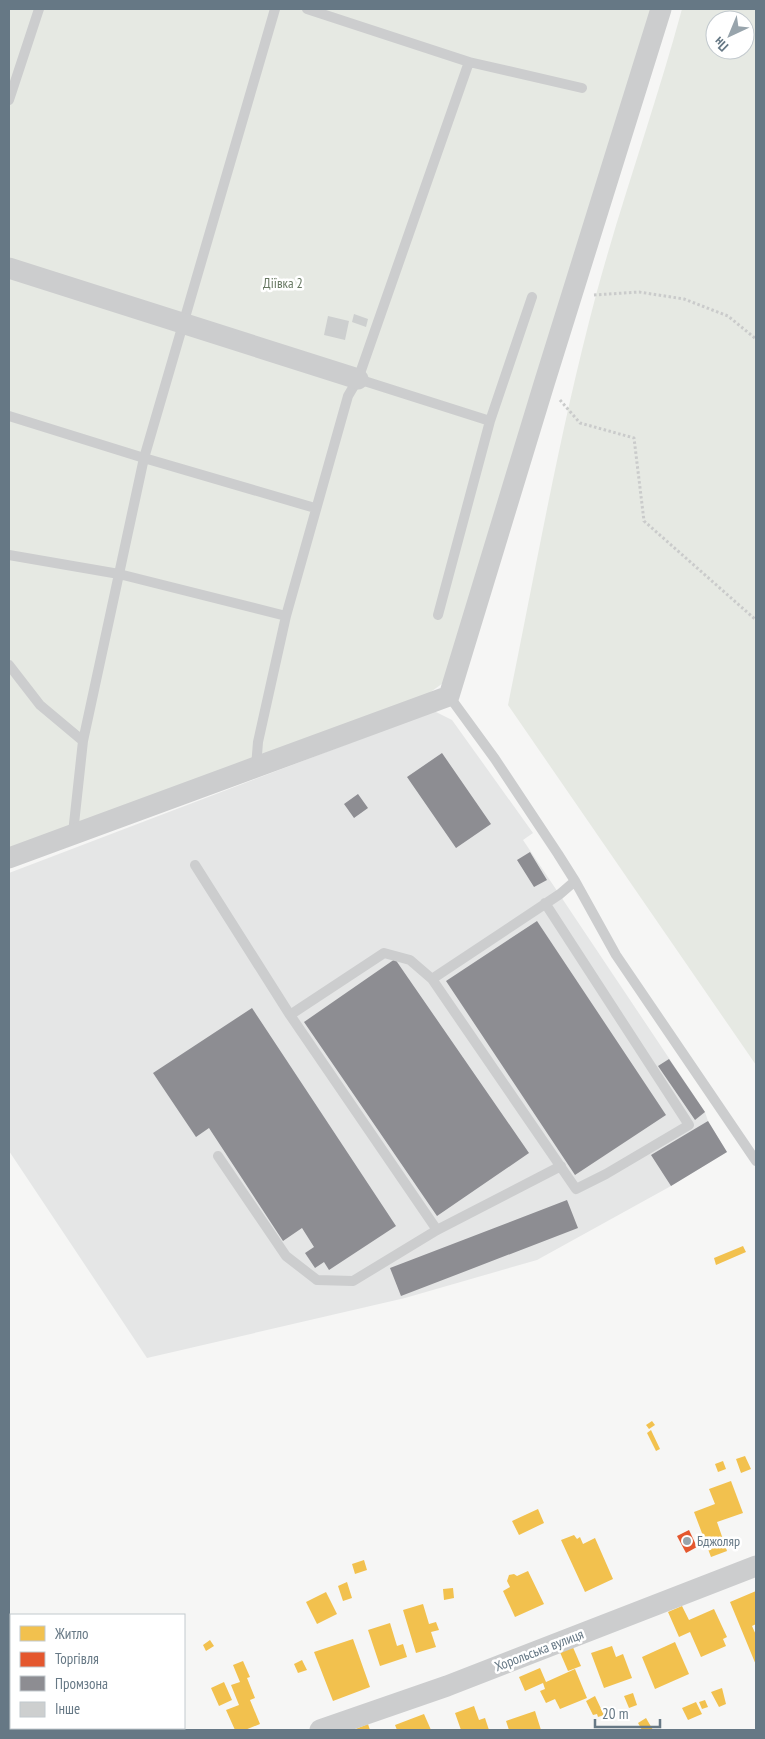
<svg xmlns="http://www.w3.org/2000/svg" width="765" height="1739" font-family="'PT Sans Narrow',sans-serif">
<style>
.built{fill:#e5e6e6}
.green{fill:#e6e9e3;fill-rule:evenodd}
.homes{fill:#f2c14e}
.shops{fill:#e4572e}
.industry{fill:#8d8d92}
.building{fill:#cdcfcf}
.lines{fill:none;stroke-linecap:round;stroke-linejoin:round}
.path{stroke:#cacbcb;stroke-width:3;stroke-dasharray:2.5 2.5;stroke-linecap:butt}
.service{stroke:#cccdce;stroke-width:10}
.minor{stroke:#cccdce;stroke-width:21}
.poi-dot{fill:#98a4ac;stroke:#fff;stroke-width:2}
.labels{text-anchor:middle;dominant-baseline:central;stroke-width:5;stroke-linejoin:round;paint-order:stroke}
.park-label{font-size:14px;fill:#667761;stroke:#fff}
.poi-label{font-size:14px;fill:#667885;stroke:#fff;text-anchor:start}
.street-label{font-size:14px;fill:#667885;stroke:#fff}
</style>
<rect width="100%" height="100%" fill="#f6f6f5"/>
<path class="built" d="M434 711 452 720 533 833 523 840 705 1112 708 1121 727 1152 671 1186 537 1260 405 1298 147 1358 9 1151V873Z"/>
<path class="green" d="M9 9H652L450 678 414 704 9 852Z
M682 9H756V1065L508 705C536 568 560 430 596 295 622 199 656 105 682 9ZM715 20H745V50H715Z"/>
<path class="homes" d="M743 1246 746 1252 716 1265 714 1258Z
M652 1421 655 1425 649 1429 646 1425Z
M651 1430 660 1449 656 1451 647 1433Z
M745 1456 751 1469 741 1473 736 1459Z
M723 1461 726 1469 718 1472 715 1464Z
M731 1481 743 1513 717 1522 727 1551 711 1557 694 1512 715 1504 709 1489Z
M538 1509 544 1523 519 1535 512 1521Z
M574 1535 577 1539 580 1537 583 1544 595 1538 613 1579 585 1592 561 1540Z
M364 1560 367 1570 355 1574 352 1564Z
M528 1571 544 1604 515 1617 503 1591 510 1587 507 1581 509 1575 514 1574 517 1576Z
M347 1582 352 1598 343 1601 338 1586Z
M453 1588 454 1598 444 1600 443 1589Z
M756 1591V1624L752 1626 756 1635V1665L730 1602Z
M326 1592 337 1614 317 1624 306 1602Z
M423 1604 429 1624 436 1622 439 1630 431 1632 436 1647 416 1653 403 1610Z
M682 1606 689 1620 714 1609 727 1637 723 1639 726 1646 701 1657 690 1632 679 1637 668 1612Z
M390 1623 397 1646 403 1644 407 1657 380 1666 368 1630Z
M353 1639 370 1687 333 1701 314 1652Z
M210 1640 214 1646 206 1651 203 1645Z
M675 1642 689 1674 655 1689 642 1657Z
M572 1645 581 1666 568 1671 559 1650Z
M612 1646 616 1657 623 1654 632 1678 604 1688 591 1653Z
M302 1660 307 1670 298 1673 294 1664Z
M243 1661 250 1677 247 1678 255 1698 250 1700 260 1724 245 1730H235L226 1710 239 1705 231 1685 240 1682 233 1665Z
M540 1668 546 1682 575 1669 587 1698 560 1709 555 1699 546 1703 540 1691 545 1689 543 1683 525 1691 519 1677Z
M224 1682 232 1700 219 1706 211 1688Z
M722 1688 726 1704 719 1707 711 1692Z
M633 1693 637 1705 629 1708 624 1696Z
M595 1696 604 1715 598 1717 597 1714 593 1715 586 1701Z
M705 1700 708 1707 702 1709 699 1702Z
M696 1702 702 1714 688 1720 682 1708Z
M474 1706 479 1720 485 1718 489 1730H461L455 1713Z
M535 1711 541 1730H509L506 1721Z
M424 1714 431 1730H397L395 1725Z
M646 1718 653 1730H642L638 1723Z
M368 1724 370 1730H353Z
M21 1728H34L35 1730H22Z
M102 1728H159V1730H103Z"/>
<path class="shops" d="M689 1530 697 1547 686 1553 677 1536Z"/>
<path class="industry" d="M442 753 491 824 456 848 407 777Z
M358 794 368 808 354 818 344 804Z
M530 852 547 880 534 887 517 860Z
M537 921 666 1115 575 1175 446 981Z
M395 959 529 1153 437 1216 304 1022Z
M252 1008 396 1226 329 1270 324 1262 315 1268 305 1253 314 1247 302 1228 283 1241 209 1128 196 1137 153 1073Z
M669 1059 705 1112 695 1120 658 1066Z
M708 1121 727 1152 671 1186 651 1155Z
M567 1200 578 1228 401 1296 390 1268Z"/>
<path class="building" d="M354 314 368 319 366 327 352 322Z
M328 316 349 321 345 340 324 335Z"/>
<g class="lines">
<path class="path" d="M594 295 639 292 684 299 728 316 756 339
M560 400 580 423 634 438 644 521 756 620"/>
<path class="service" d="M307 9 469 62 582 88
M9 100 39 9
M358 379 490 421
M9 416 144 458 315 508
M9 555 119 574 286 616
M438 615 490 421 532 297
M9 665 40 705 83 741
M449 696 495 759 558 854 575 881 616 955 756 1161
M256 767 258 742 286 616 348 396 358 379 469 62
M73 833 83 741 144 458 275 9
M195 865 290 1015 437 1230
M432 979 560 894 575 881
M290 1015 384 953 410 960 432 979 576 1189 606 1174 689 1125 545 903
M218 1156 286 1256 317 1280 353 1281 437 1230 561 1166"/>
<path class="minor" d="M9 268 358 379
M9 858 449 696 544 384 661 9
M320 1730 447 1686 756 1566"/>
</g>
<circle class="poi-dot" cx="687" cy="1541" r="5"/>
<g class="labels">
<g class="park-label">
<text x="283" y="283">Діївка 2</text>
</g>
<g class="poi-label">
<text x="697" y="1541">Бджоляр</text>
</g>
<g class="street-label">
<text transform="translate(539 1650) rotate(-21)">Хорольська вулиця</text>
</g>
</g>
<rect width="765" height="1739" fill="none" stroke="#667885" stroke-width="20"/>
<rect x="10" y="1614" width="175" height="115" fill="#ffffff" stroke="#c2c9ce"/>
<rect x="20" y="1626" width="25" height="15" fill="#f2c14e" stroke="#c2c9ce"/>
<text x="55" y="1639" font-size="15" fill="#667885">Житло</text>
<rect x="20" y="1652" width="25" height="15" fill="#e4572e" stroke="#c2c9ce"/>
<text x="55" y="1664" font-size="15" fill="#667885">Торгівля</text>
<rect x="20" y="1676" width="25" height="15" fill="#8d8d92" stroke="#c2c9ce"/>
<text x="55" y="1689" font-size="15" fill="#667885">Промзона</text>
<rect x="20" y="1702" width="25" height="15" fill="#cdcfcf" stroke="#c2c9ce"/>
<text x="55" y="1714" font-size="15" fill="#667885">Інше</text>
<g transform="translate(730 35) rotate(224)"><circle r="24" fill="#ffffff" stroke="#c2c9ce"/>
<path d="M0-4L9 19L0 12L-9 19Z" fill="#98a4ac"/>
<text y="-8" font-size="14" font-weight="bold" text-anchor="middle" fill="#667885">Пн</text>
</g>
<path d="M595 1719v8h65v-8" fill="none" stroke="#667885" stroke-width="2.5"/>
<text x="602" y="1719" font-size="15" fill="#667885" stroke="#ffffff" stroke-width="4" paint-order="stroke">20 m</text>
</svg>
